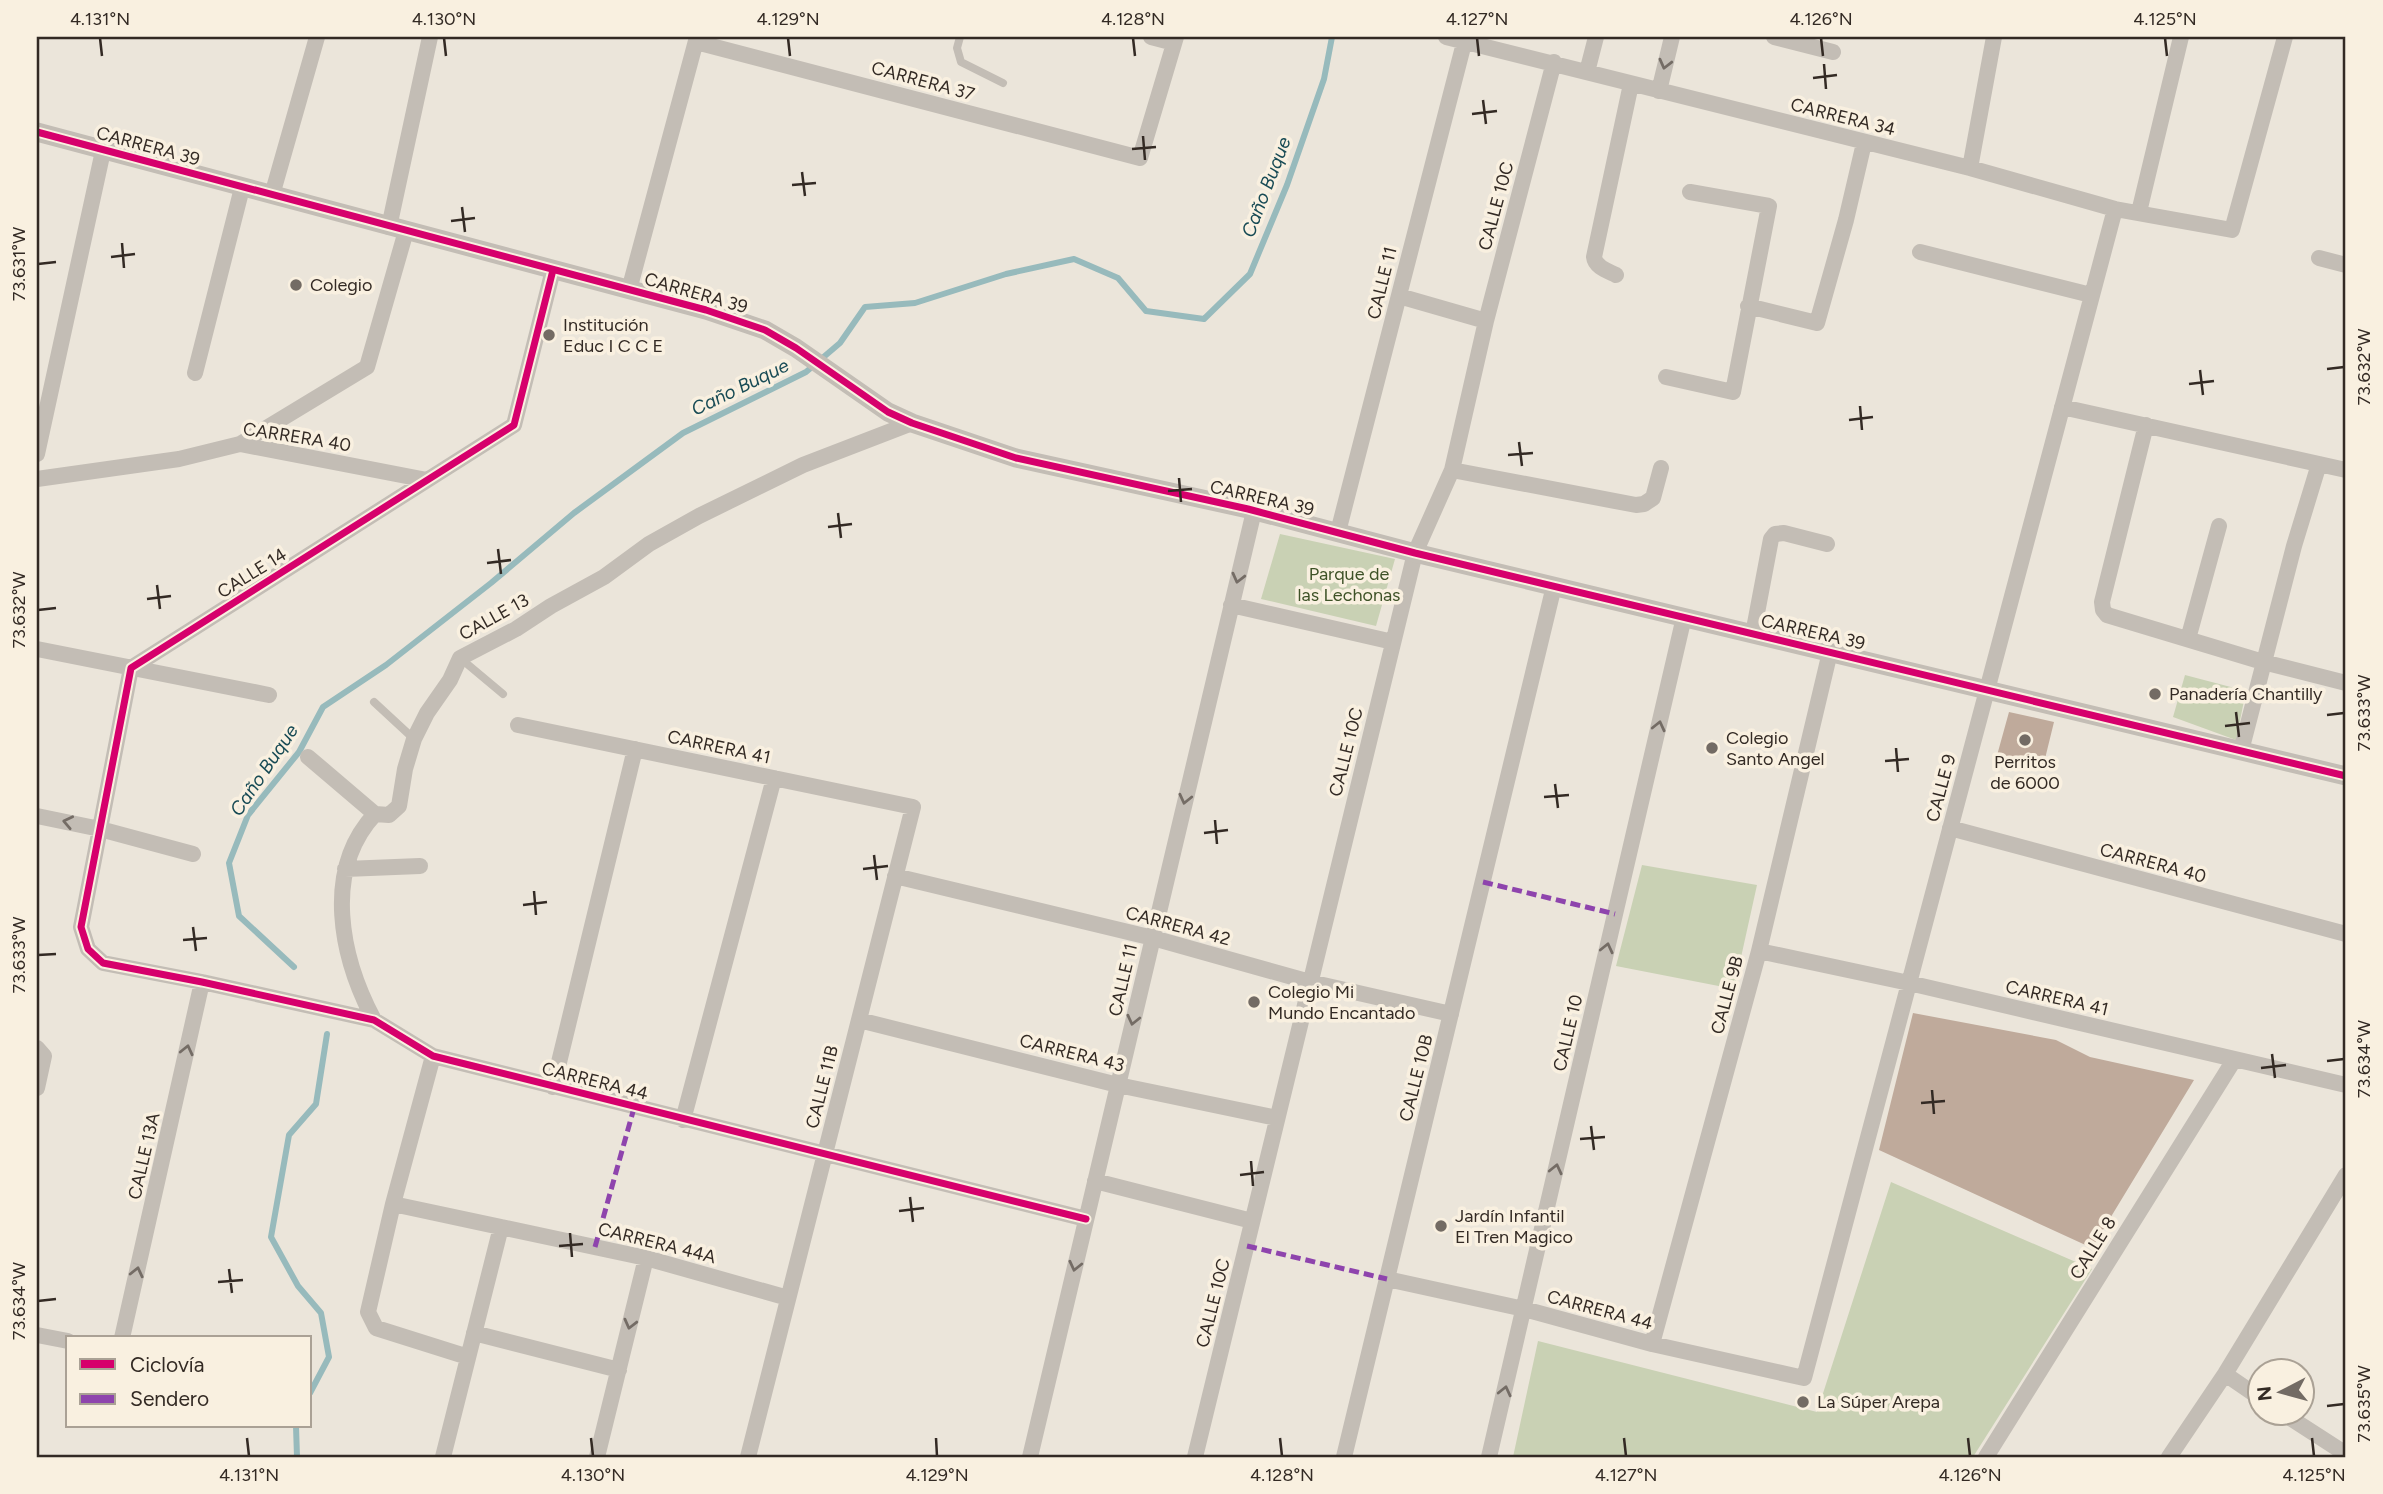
<svg xmlns="http://www.w3.org/2000/svg" width="2383" height="1494" font-family="Figtree,sans-serif">
<style>
.green{fill:#c9d1b4}
.lines{fill:none;stroke-linecap:round;stroke-linejoin:round}
.stream{stroke:#97babc;stroke-width:6}
.building{fill:#bfaa9b}
.service{stroke:#c3bdb5;stroke-width:8}
.minor{stroke:#c3bdb5;stroke-width:16}
.tertiary{stroke:#c3bdb5;stroke-width:19}
.quiet{stroke:#8e44ad;stroke-width:5;stroke-dasharray:10 5;stroke-linecap:butt}
.cycleway-casing{stroke:#f9f0e0;stroke-width:11}
.cycleway{stroke:#d6006c;stroke-width:7}
.oneway{stroke:#746c65}
.ticks{fill:none;stroke:#332a24;stroke-width:2.5}
.poi-dot{fill:#736b64;stroke:#f9f0e0;stroke-width:2.5}
.labels{text-anchor:middle;dominant-baseline:central;stroke-width:7;stroke-linejoin:round;paint-order:stroke}
.street-label{font-size:18px;fill:#332a24;stroke:#f9f0e0}
.poi-label{font-size:18px;fill:#332a24;stroke:#f9f0e0;text-anchor:start}
.park-label{font-size:18px;fill:#3e5227;stroke:#f9f0e0}
.water-label{font-size:19px;font-style:italic;fill:#184b55;stroke:#f9f0e0}
.neatline{fill:none;stroke:#332a24;stroke-width:2.5}
.ticks-label{font-size:18px;text-anchor:middle;fill:#332a24}
</style>
<rect width="100%" height="100%" fill="#ebe5da"/>
<path class="green" d="M1280 534 1395 559 1376 626 1261 599Z
M2185 675 2246 691 2236 740 2173 717Z
M1642 865 1757 885 1734 989 1616 966Z
M1891 1182 2092 1269 1973 1457H1513L1538 1341 1817 1412Z"/>
<g class="lines">
<path class="stream" d="M294 967 239 916 229 863 248 815 299 752 323 707 386 665 491 583 574 513 683 433 806 372 840 343 865 307 915 303 1006 274 1074 259 1118 278 1146 311 1204 319 1250 274 1287 185 1324 79 1332 37
M310 1393 329 1357 321 1313 298 1286 271 1237 289 1135 316 1104 327 1034
M296 1426 297 1457"/>
</g>
<path class="building" d="M2009 712 2054 722 2042 771 1996 759Z
M1913 1013 2056 1040 2090 1057 2194 1080 2092 1248 1879 1150Z"/>
<g class="lines">
<path class="service" d="M960 37 957 48 961 62 1003 83
M460 658 503 694
M374 702 414 739"/>
<path class="minor" d="M1151 37 1174 43
M1446 37 1970 168 2115 209 2232 230 2285 37
M1774 37 1833 52
M696 42 1140 158 1176 37
M1587 72 1596 37
M1659 91 1672 37
M1970 168 1994 37
M272 195 317 37
M2139 212 2181 37
M389 227 430 37
M1920 252 2091 295
M2319 258 2346 265
M553 270 514 425 131 668 81 927 88 949 103 963 202 982 374 1020 433 1056 1086 1219
M1616 275C1608 271 1595 267 1594 257L1631 84
M629 290 697 37
M1399 296 1486 321
M1748 306 1817 323 1846 220 1864 143
M195 373 242 188
M1666 377 1733 392 1769 206 1690 192
M2062 407 2346 470
M2146 425 2102 602 2103 610 2107 615 2263 662 2346 683
M240 444 367 367 406 231
M37 454 103 151
M1452 470 1636 505 1644 504 1653 498 1661 468
M37 479 179 459 240 444 427 480
M1338 532 1464 43
M1231 605 1393 642
M1753 634 1771 539 1775 534 1784 533 1827 544
M2188 639 2219 526
M37 649 269 695
M518 725 913 807 748 1457
M2241 751 2294 546 2319 464
M308 757 375 814
M37 816 100 829 193 854
M1950 828 2346 934
M345 869 420 866
M895 876 1153 938 1310 982 1451 1014
M1759 951 1909 983 2346 1085
M374 1020C341 958 322 871 375 814L389 815 399 806 405 769 414 739 427 713 450 680 460 658 516 629 551 606 604 577 649 544 699 516 803 465 912 423
M859 1020 1118 1085 1277 1118
M37 1048 44 1056 37 1088
M433 1056 393 1204 368 1312 376 1328 468 1357
M553 1087 635 749
M683 1120 774 778
M1095 1181 1252 1221
M393 1204 646 1258 788 1298
M1387 1279 1524 1309 1652 1344 1804 1378 2115 209
M474 1333 619 1370
M37 1335 68 1341
M122 1338 202 982
M1652 1344 1759 951 1830 652
M2225 1374 2260 1398
M2284 1414 2346 1454
M443 1457 501 1227
M597 1457 646 1258
M1030 1457 1254 511
M1195 1457 1415 553 1452 470 1486 321 1554 62
M1344 1457 1554 586
M1489 1457 1684 617
M1986 1457 2234 1060
M2169 1457 2225 1374 2346 1175"/>
<path class="tertiary" d="M37 132 706 310 765 330 796 348 888 412 912 423 1016 458 1248 509 1415 553 2346 776"/>
<path class="quiet" d="M1483 882 1615 914
M1247 1246 1387 1279
M595 1247 634 1108"/>
<defs>
<path id="cycleway" d="M37 132 706 310 765 330 796 348 888 412 912 423 1016 458 1248 509 1415 553 2346 776
M553 270 514 425 131 668 81 927 88 949 103 963 202 982 374 1020 433 1056 1086 1219"/>
</defs>
<use href="#cycleway" class="cycleway-casing"/>
<use href="#cycleway" class="cycleway"/>
</g>
<defs><path id="oneway-chevron" d="M-2-3.5L2.5 0L-2 3.5" fill="none" stroke-width="1.6" stroke-linecap="round" stroke-linejoin="round" transform="scale(1.75)"/></defs>
<g class="oneway">
<use href="#oneway-chevron" transform="translate(1665 64) rotate(104)"/>
<use href="#oneway-chevron" transform="translate(1238 578) rotate(104)"/>
<use href="#oneway-chevron" transform="translate(1659 726) rotate(-77)"/>
<use href="#oneway-chevron" transform="translate(1185 799) rotate(103)"/>
<use href="#oneway-chevron" transform="translate(68 822) rotate(-168)"/>
<use href="#oneway-chevron" transform="translate(1607 948) rotate(-77)"/>
<use href="#oneway-chevron" transform="translate(1133 1020) rotate(103)"/>
<use href="#oneway-chevron" transform="translate(187 1050) rotate(-77)"/>
<use href="#oneway-chevron" transform="translate(1556 1169) rotate(-77)"/>
<use href="#oneway-chevron" transform="translate(1075 1266) rotate(103)"/>
<use href="#oneway-chevron" transform="translate(137 1272) rotate(-77)"/>
<use href="#oneway-chevron" transform="translate(630 1324) rotate(104)"/>
<use href="#oneway-chevron" transform="translate(1505 1391) rotate(-77)"/>
</g>
<path class="ticks" d="M100 38 102 56M444 38 446 56M788 38 790 56M1133 38 1135 56M1477 38 1479 56M1821 38 1823 56M2165 38 2167 56M1824 64 1826 89M1813 78 1837 75M1483 100 1486 124M1472 114 1497 111M1143 136 1145 160M1132 149 1156 147M802 172 805 196M792 185 816 183M462 207 465 232M451 221 475 218M122 243 124 268M111 257 135 254M38 264 56 262M2327 369 2344 367M2200 370 2203 395M2189 384 2214 381M1860 406 1862 430M1849 420 1873 417M1519 442 1522 466M1508 455 1533 453M1179 478 1181 502M1168 491 1192 489M838 513 841 538M828 527 852 524M498 549 501 574M487 563 511 560M157 585 160 609M147 599 171 596M38 610 56 608M2236 712 2239 737M2327 715 2344 713M2225 726 2250 723M1896 748 1898 772M1885 761 1909 759M1555 784 1558 808M1544 797 1569 795M1215 820 1217 844M1204 833 1228 830M874 855 877 880M863 869 888 866M534 891 536 915M523 905 547 902M193 927 196 951M183 940 207 938M38 955 56 954M2272 1054 2275 1078M2327 1061 2344 1059M2261 1068 2286 1065M1932 1090 1934 1114M1921 1103 1945 1101M1591 1126 1594 1150M1580 1139 1605 1137M1251 1161 1253 1186M1240 1175 1264 1172M910 1197 913 1222M899 1211 924 1208M570 1233 572 1257M559 1246 583 1244M229 1269 232 1293M218 1282 243 1280M38 1301 56 1299M2327 1406 2344 1404M247 1438 249 1456M591 1438 593 1456M936 1438 937 1456M1280 1438 1282 1456M1624 1438 1626 1456M1968 1438 1970 1456M2312 1438 2314 1456"/>
<g class="poi-dot">
<circle cx="296" cy="285" r="7"/>
<circle cx="549" cy="335" r="7"/>
<circle cx="2155" cy="694" r="7"/>
<circle cx="2025" cy="740" r="7"/>
<circle cx="1712" cy="748" r="7"/>
<circle cx="1254" cy="1002" r="7"/>
<circle cx="1441" cy="1226" r="7"/>
<circle cx="1803" cy="1402" r="7"/>
</g>
<g class="labels">
<g class="street-label">
<text transform="translate(923 81) rotate(15)">CARRERA 37</text>
<text transform="translate(1843 117) rotate(14)">CARRERA 34</text>
<text transform="translate(148 146) rotate(15)">CARRERA 39</text>
<text transform="translate(1496 206) rotate(-75)">CALLE 10C</text>
<text transform="translate(1382 283) rotate(-76)">CALLE 11</text>
<text transform="translate(696 293) rotate(16)">CARRERA 39</text>
<text transform="translate(297 437) rotate(9)">CARRERA 40</text>
<text transform="translate(1262 498) rotate(13)">CARRERA 39</text>
<text transform="translate(252 573) rotate(-32)">CALLE 14</text>
<text transform="translate(494 617) rotate(-29)">CALLE 13</text>
<text transform="translate(1813 632) rotate(13)">CARRERA 39</text>
<text transform="translate(719 747) rotate(12)">CARRERA 41</text>
<text transform="translate(1346 752) rotate(-76)">CALLE 10C</text>
<text transform="translate(1941 788) rotate(-75)">CALLE 9</text>
<text transform="translate(2153 863) rotate(15)">CARRERA 40</text>
<text transform="translate(1178 926) rotate(15)">CARRERA 42</text>
<text transform="translate(1123 980) rotate(-77)">CALLE 11</text>
<text transform="translate(1727 995) rotate(-75)">CALLE 9B</text>
<text transform="translate(2057 998) rotate(13)">CARRERA 41</text>
<text transform="translate(1568 1033) rotate(-77)">CALLE 10</text>
<text transform="translate(1072 1053) rotate(14)">CARRERA 43</text>
<text transform="translate(1416 1078) rotate(-76)">CALLE 10B</text>
<text transform="translate(595 1081) rotate(14)">CARRERA 44</text>
<text transform="translate(822 1087) rotate(-76)">CALLE 11B</text>
<text transform="translate(144 1156) rotate(-77)">CALLE 13A</text>
<text transform="translate(657 1243) rotate(14)">CARRERA 44A</text>
<text transform="translate(2093 1248) rotate(-58)">CALLE 8</text>
<text transform="translate(1213 1303) rotate(-76)">CALLE 10C</text>
<text transform="translate(1600 1310) rotate(15)">CARRERA 44</text>
</g>
<g class="poi-label">
<text x="310" y="285">Colegio</text>
<text x="563" y="325">Institución<tspan x="563" dy="21">Educ I C C E</tspan></text>
<text x="2169" y="694">Panadería Chantilly</text>
<text x="1726" y="738">Colegio<tspan x="1726" dy="21">Santo Angel</tspan></text>
<text x="2025" y="762" text-anchor="middle">Perritos<tspan x="2025" dy="21">de 6000</tspan></text>
<text x="1268" y="992">Colegio Mi<tspan x="1268" dy="21">Mundo Encantado</tspan></text>
<text x="1455" y="1216">Jardín Infantil<tspan x="1455" dy="21">El Tren Magico</tspan></text>
<text x="1817" y="1402">La Súper Arepa</text>
</g>
<g class="park-label">
<text x="1349" y="574">Parque de<tspan x="1349" dy="21">las Lechonas</tspan></text>
</g>
<g class="water-label">
<text transform="translate(1266 187) rotate(-69)">Caño Buque</text>
<text transform="translate(740 387) rotate(-26)">Caño Buque</text>
<text transform="translate(264 770) rotate(-56)">Caño Buque</text>
</g>
</g>
<rect width="2383" height="1494" fill="none" stroke="#f9f0e0" stroke-width="77"/>
<rect x="66" y="1336" width="245" height="91" fill="#f9f0e0" stroke="#aaa195" stroke-width="2"/>
<rect x="80" y="1359" width="35" height="10" fill="#d6006c" stroke="#aaa195" stroke-width="2"/>
<text x="130" y="1372" font-size="21" fill="#332a24">Ciclovía</text>
<rect x="80" y="1394" width="35" height="10" fill="#8e44ad" stroke="#aaa195" stroke-width="2"/>
<text x="130" y="1406" font-size="21" fill="#332a24">Sendero</text>
<g transform="translate(2281 1392) rotate(264)"><circle r="33" fill="#f9f0e0" stroke="#aaa195" stroke-width="2"/>
<path d="M0-5L12 26L0 18L-12 26Z" fill="#736b64"/>
<text y="-10" font-size="19" font-weight="bold" text-anchor="middle" fill="#332a24">N</text>
</g>
<rect x="38" y="38" width="2306" height="1418" class="neatline"/>
<g class="ticks-label">
<text x="100" y="25">4.131°N</text>
<text x="444" y="25">4.130°N</text>
<text x="788" y="25">4.129°N</text>
<text x="1133" y="25">4.128°N</text>
<text x="1477" y="25">4.127°N</text>
<text x="1821" y="25">4.126°N</text>
<text x="2165" y="25">4.125°N</text>
<text transform="translate(19 264) rotate(-90)" y="6">73.631°W</text>
<text transform="translate(2364 367) rotate(-90)" y="6">73.632°W</text>
<text transform="translate(19 610) rotate(-90)" y="6">73.632°W</text>
<text transform="translate(2364 713) rotate(-90)" y="6">73.633°W</text>
<text transform="translate(19 955) rotate(-90)" y="6">73.633°W</text>
<text transform="translate(2364 1059) rotate(-90)" y="6">73.634°W</text>
<text transform="translate(19 1301) rotate(-90)" y="6">73.634°W</text>
<text transform="translate(2364 1404) rotate(-90)" y="6">73.635°W</text>
<text x="249" y="1481">4.131°N</text>
<text x="593" y="1481">4.130°N</text>
<text x="937" y="1481">4.129°N</text>
<text x="1282" y="1481">4.128°N</text>
<text x="1626" y="1481">4.127°N</text>
<text x="1970" y="1481">4.126°N</text>
<text x="2314" y="1481">4.125°N</text>
</g>
</svg>
